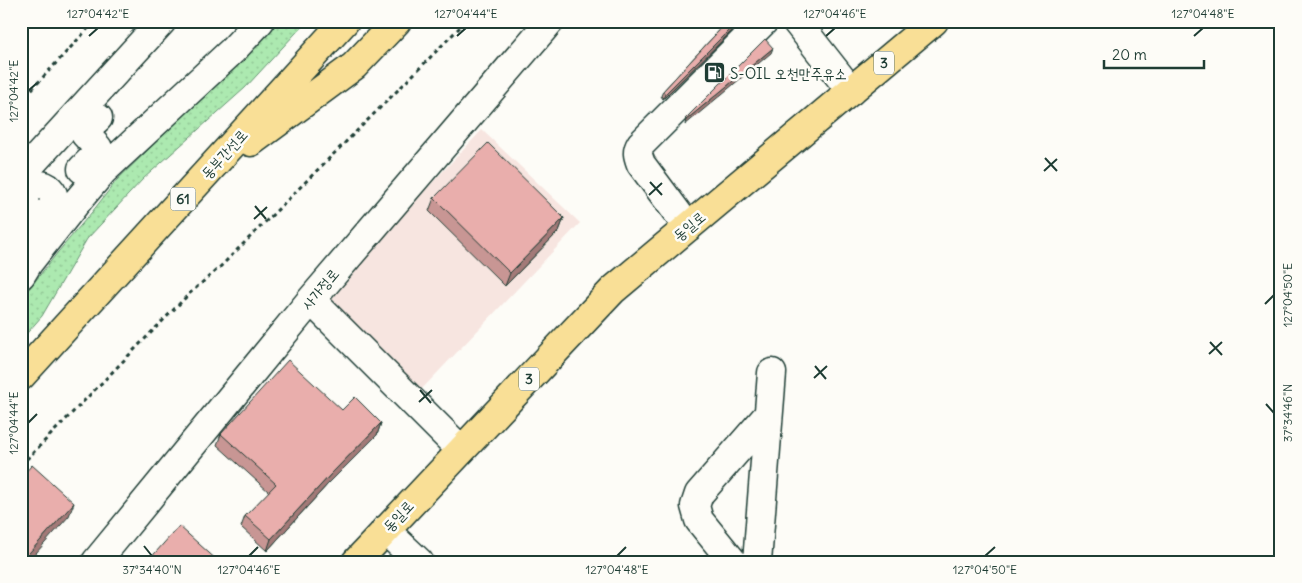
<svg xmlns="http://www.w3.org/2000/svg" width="1302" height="583" font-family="Delius,'Poor Story',sans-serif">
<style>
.built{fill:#f7e5e0}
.grass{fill:url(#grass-dots);stroke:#669372}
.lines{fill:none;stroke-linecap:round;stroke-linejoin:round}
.minor-casing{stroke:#1f3d34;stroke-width:31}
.major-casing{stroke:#1f3d34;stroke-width:31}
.highway-casing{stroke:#1f3d34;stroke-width:31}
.path{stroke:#1f3d34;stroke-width:3;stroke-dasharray:4 4;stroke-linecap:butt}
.minor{stroke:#fdfcf7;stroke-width:28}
.major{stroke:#f9df96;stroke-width:28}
.highway{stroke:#f9df96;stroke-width:28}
.wall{fill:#c89694;stroke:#1f3d34}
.shaded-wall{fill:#a37a78;stroke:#1f3d34}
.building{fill:#e9aeac;stroke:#1f3d34}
.ticks{fill:none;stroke:#1f3d34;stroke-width:2}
.labels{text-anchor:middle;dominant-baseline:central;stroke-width:5;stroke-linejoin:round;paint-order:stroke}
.shield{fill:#fdfcf7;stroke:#62766e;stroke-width:1}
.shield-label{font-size:14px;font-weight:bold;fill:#1f3d34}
.poi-label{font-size:15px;fill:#1f3d34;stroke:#fdfcf7;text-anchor:start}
.street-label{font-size:15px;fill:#1f3d34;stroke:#fdfcf7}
.neatline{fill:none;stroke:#1f3d34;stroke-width:2}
.ticks-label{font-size:12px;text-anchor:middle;fill:#1f3d34}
</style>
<defs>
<pattern id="grass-dots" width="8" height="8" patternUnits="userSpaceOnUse" patternTransform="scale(1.25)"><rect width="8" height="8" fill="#ace9b0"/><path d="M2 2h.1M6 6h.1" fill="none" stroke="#94c998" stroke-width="1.8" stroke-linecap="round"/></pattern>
</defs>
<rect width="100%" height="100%" fill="#fdfcf7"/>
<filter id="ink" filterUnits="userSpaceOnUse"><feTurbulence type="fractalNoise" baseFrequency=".02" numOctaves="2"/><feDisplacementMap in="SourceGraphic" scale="10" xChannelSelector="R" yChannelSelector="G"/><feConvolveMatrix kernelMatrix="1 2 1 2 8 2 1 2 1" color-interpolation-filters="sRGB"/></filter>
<g filter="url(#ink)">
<path class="built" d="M482 130 580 223 420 391 323 298Z"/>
<path class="grass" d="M271 21H307L245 88 143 179 87 239 42 316 21 340V299L58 252 92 212 117 180 219 81Z"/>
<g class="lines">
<defs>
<path id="minor" d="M796 21 851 91
M82 169 99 152 98 148 85 134 86 129 98 118
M21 175 162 21
M24 200a15 15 0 1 1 30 0a15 15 0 1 1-30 0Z
M688 227 641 164C638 156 636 152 641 144L764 21
M21 239C36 234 37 215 23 208
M21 275 29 262 75 204 103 171 233 50 260 21
M311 300 461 450
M385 530 419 562
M96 562 311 300 550 21
M733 562 699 520 695 506 699 494 768 415
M757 562 772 373"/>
<path id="major" d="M356 562 613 290 934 21"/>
<path id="highway" d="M251 142 354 66 397 21
M21 376 345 21"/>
</defs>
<use href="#minor" class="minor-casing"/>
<use href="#major" class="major-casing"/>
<use href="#highway" class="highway-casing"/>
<path class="path" d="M21 101 95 21
M21 465 190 293 220 267 403 85 466 21"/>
<use href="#minor" class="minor"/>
<use href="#major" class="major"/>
<use href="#highway" class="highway"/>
</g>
<path class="wall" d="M728 21H742L663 99 661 96 663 91Z
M434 198 564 218 559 231 505 286 429 211Z
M342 410 381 423 377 435 327 485 267 551 241 527 245 516 269 492 217 445 221 434Z"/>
<path class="shaded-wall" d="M738 21H742L663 99 665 94Z
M773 48 771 53 685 125 686 120Z
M564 218 559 231 505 286 510 273Z
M381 423 377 435 327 485 267 551 271 539 331 474Z
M74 503 69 516 28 562H21Z"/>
<path class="building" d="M728 21H738L665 94 663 91Z
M765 39 773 48 686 120 685 119Z
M488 143 564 218 510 273 434 198Z
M288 360 342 410 355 397 381 423 331 474 271 539 245 516 276 484 221 434Z
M32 465 74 503 21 562V477Z
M179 526 219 562H149L148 561Z"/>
</g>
<path class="ticks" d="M89 36 98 28M457 36 466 28M826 36 835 28M1194 36 1203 28M28 91 37 83M1045 158 1057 171M1044 171 1057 159M650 182 662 195M649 195 662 183M255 206 266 219M254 219 267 207M1265 304 1274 295M1210 342 1222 355M1209 354 1222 342M815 366 826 379M814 378 827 366M420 390 431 403M419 402 432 390M1266 404 1274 413M28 423 37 414M144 546 152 556M249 556 258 547M617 556 626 547M985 556 995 547"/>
<defs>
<symbol id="fuel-square" viewBox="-11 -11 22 22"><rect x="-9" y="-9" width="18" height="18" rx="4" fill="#1f3d34" stroke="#fdfcf7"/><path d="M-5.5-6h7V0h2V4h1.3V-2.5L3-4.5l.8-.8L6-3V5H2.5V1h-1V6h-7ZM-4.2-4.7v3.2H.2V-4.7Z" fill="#fff"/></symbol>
</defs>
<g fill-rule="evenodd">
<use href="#fuel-square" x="702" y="60" width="25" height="25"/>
</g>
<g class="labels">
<g class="shield">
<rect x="874" y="51.5" width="20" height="23" rx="4"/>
<rect x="170.5" y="187.5" width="25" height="23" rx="4"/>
<rect x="519" y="367.5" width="20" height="23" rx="4"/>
</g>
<g class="shield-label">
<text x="884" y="63">3</text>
<text x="183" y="199">61</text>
<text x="529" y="379">3</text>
</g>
<g class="poi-label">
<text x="730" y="73">S-OIL 오천만주유소</text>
</g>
<g class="street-label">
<text transform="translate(224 154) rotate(-48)">동부간선로</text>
<text transform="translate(689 226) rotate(-40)">동일로</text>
<text transform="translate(320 289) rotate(-50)">사가정로</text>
<text transform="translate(398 516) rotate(-47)">동일로</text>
</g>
</g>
<rect width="1302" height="583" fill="none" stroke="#fdfcf7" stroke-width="55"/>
<path d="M1104 60v8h100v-8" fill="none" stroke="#1f3d34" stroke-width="2.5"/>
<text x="1112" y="60" font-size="15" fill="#1f3d34" stroke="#fdfcf7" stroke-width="4" paint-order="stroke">20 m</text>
<rect x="28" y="28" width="1246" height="528" class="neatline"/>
<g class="ticks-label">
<text x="98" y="18">127°04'42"E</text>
<text x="466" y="18">127°04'44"E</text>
<text x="835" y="18">127°04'46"E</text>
<text x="1203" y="18">127°04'48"E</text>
<text transform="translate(14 91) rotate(-90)" y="4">127°04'42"E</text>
<text transform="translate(1288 295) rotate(-90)" y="4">127°04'50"E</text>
<text transform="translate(1288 413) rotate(-90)" y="4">37°34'46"N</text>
<text transform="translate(14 423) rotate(-90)" y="4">127°04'44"E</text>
<text x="152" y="574">37°34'40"N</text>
<text x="249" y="574">127°04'46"E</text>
<text x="617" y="574">127°04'48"E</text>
<text x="985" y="574">127°04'50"E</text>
</g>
</svg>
